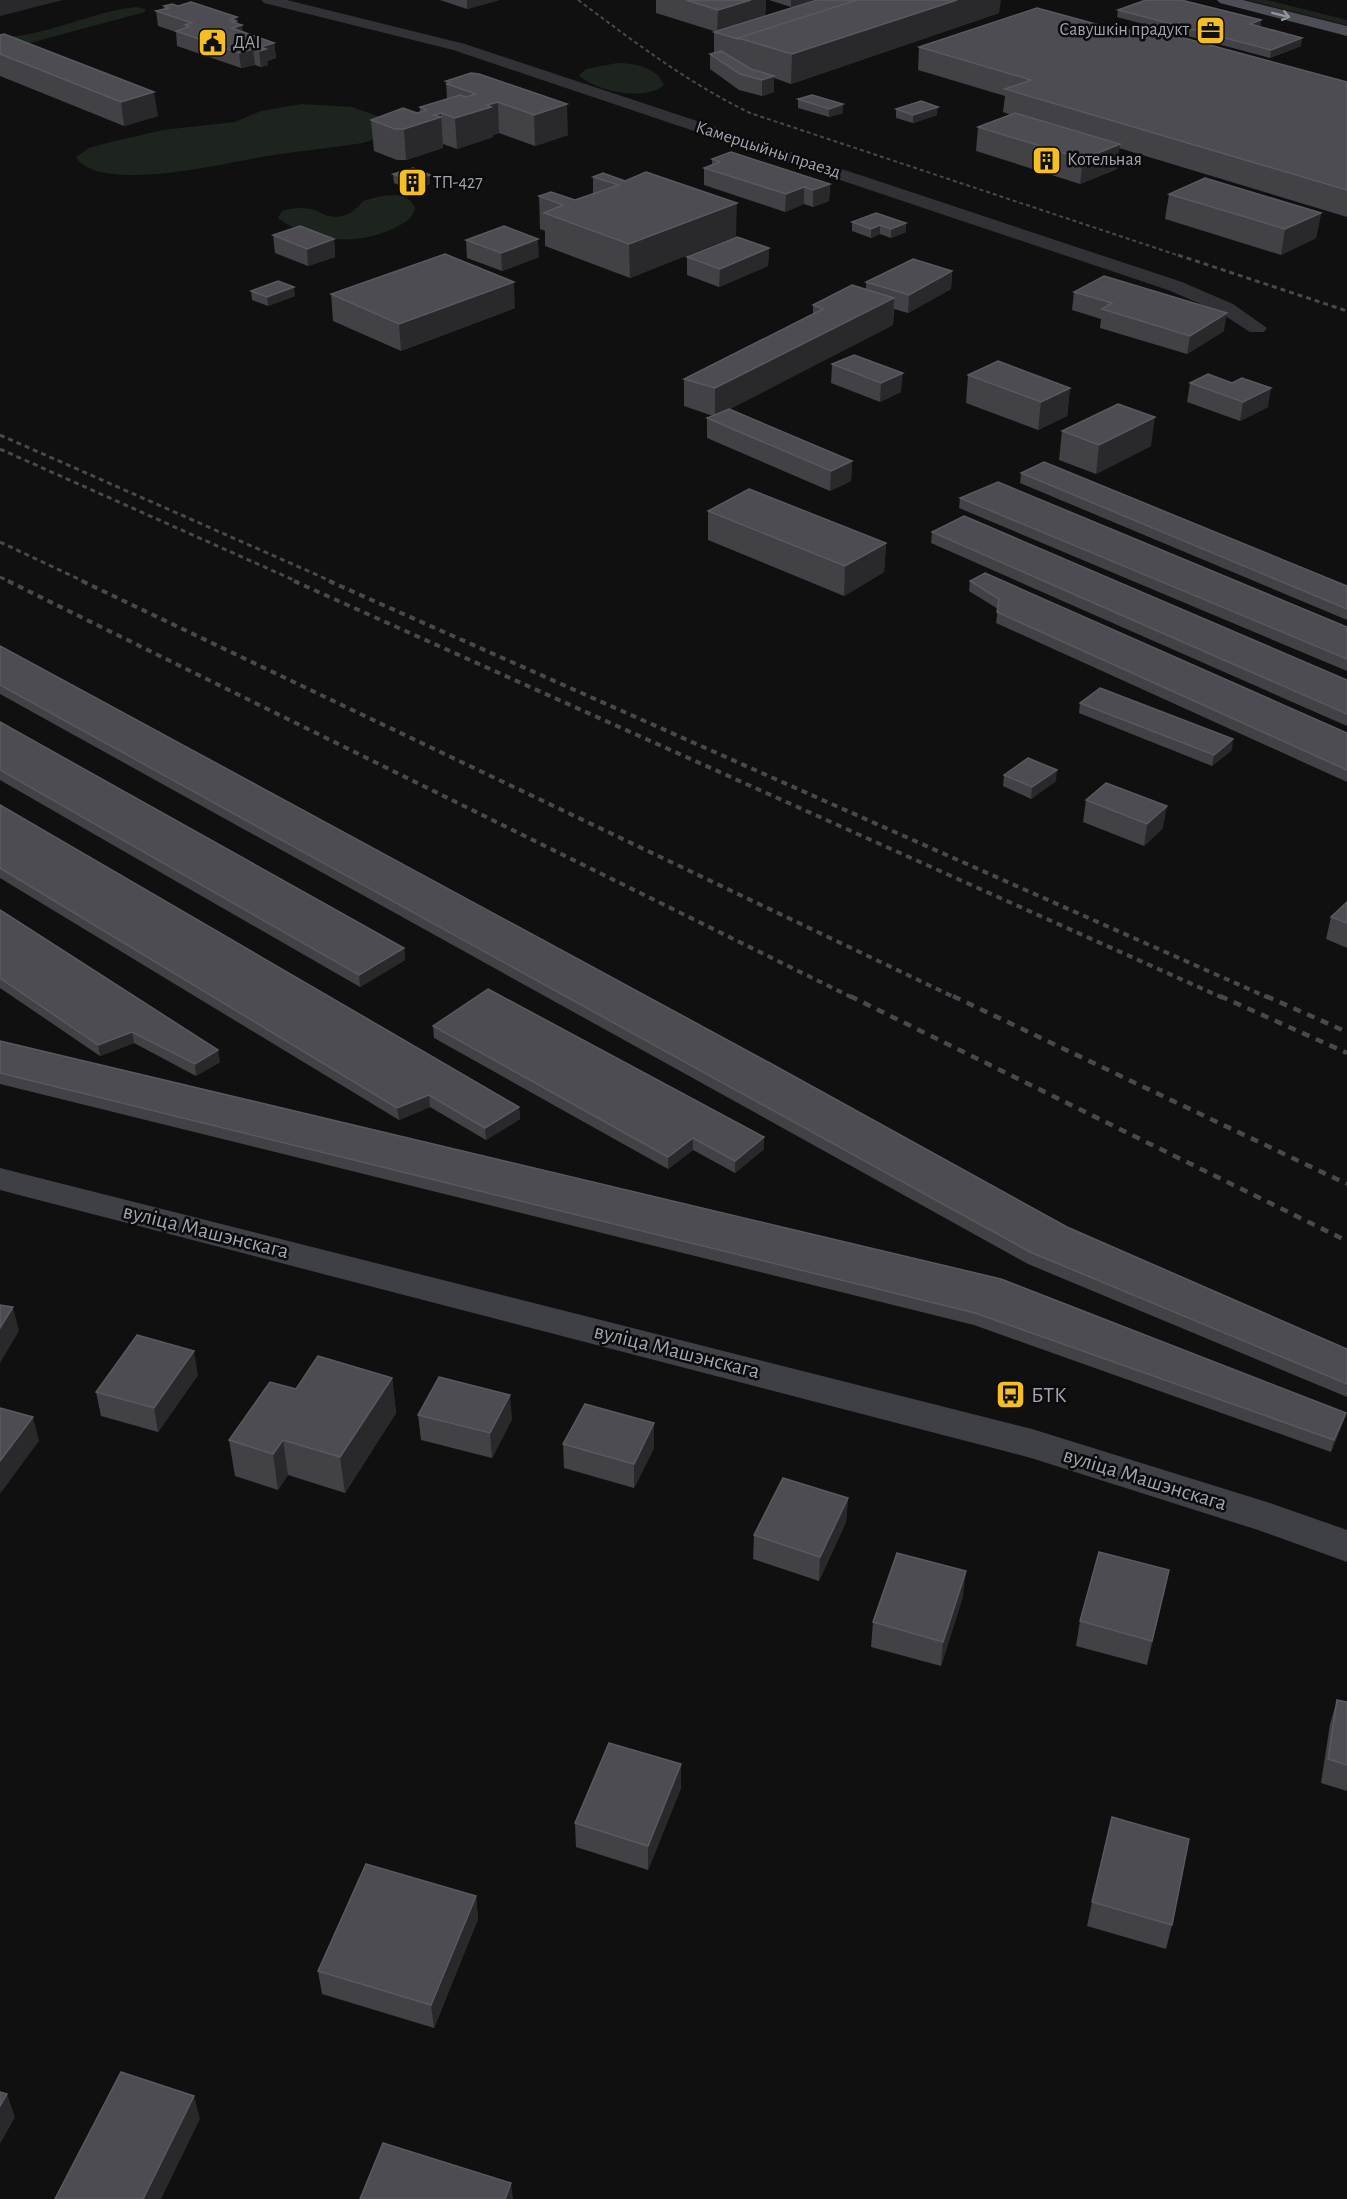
<svg xmlns="http://www.w3.org/2000/svg" width="1347" height="2199" font-family="'Alegreya Sans',sans-serif">
<style>
.green{fill:#1c241d}
.lines{fill:none;stroke-linecap:round;stroke-linejoin:round}
.minor{fill:#313136;fill-rule:evenodd}
.secondary{fill:#3f4046;fill-rule:evenodd}
.primary{fill:#4d4e55;fill-rule:evenodd}
.rail-far3{stroke:#48494f;stroke-width:2;stroke-dasharray:4 3;stroke-linecap:butt}
.rail-far2{stroke:#48494f;stroke-width:3;stroke-dasharray:5 4;stroke-linecap:butt}
.rail-far1{stroke:#48494f;stroke-width:4;stroke-dasharray:6 5;stroke-linecap:butt}
.rail{stroke:#48494f;stroke-width:4.5;stroke-dasharray:8 7;stroke-linecap:butt}
.wall{fill:#414146}
.shaded-wall{fill:#29292c}
.building{fill:#4c4c52;stroke:#595a61;stroke-width:1.5}
.oneway{stroke:#90949f}
.labels{text-anchor:middle;dominant-baseline:central;stroke-width:5;stroke-linejoin:round;paint-order:stroke}
.far-poi-label{font-size:18px;fill:#a1a5b2;stroke:#0b0b0c;text-anchor:start}
.far-street-label{font-size:18px;fill:#a1a5b2;stroke:#0b0b0c}
.street-label{font-size:22px;fill:#a1a5b2;stroke:#0b0b0c}
.poi-label{font-size:22px;fill:#a1a5b2;stroke:#0b0b0c;text-anchor:start}
</style>
<rect width="100%" height="100%" fill="#101011"/>
<path class="green" d="M1247 0H1267L1347 20V25Z
M136 7 145 9V12L0 51 9 37C53 33 92 12 136 7Z
M617 63C634 63 657 67 664 85 646 102 594 91 579 75L586 69Z
M302 104 352 107 383 118 375 139 363 143C331 148 299 151 267 156 230 162 99 195 76 157L89 148 111 142 163 130 235 122 261 111Z
M381 196C395 195 409 193 415 208 412 220 403 224 392 229 357 246 309 242 278 218L282 211C292 208 301 207 311 209 317 210 320 213 325 215 341 220 353 214 363 201Z"/>
<g class="lines">
<path class="minor" d="M261 0H287L465 44 1182 282 1233 304 1267 328 1264 332H1250L1219 312 1168 290 453 50 264 3Z"/>
<path class="secondary" d="M0 1168 1032 1429 1270 1503 1347 1530V1562L1258 1530 1031 1458 0 1190Z"/>
<path class="primary" d="M1217 0H1243L1347 26V36L1220 3Z"/>
<path class="rail-far3" d="M578 0C636 43 685 81 750 113L1183 257"/>
<path class="rail-far2" d="M1178 255 1347 311
M0 435 333 582
M0 449 298 582
M0 542 85 582
M0 577 11 582"/>
<path class="rail-far1" d="M8 581 853 998
M82 581 956 998
M294 581 1223 998
M329 581 1269 998"/>
<path class="rail" d="M850 996 1347 1241
M953 996 1347 1184
M1220 996 1347 1053
M1266 996 1347 1032"/>
</g>
<path class="wall" d="M440 0H499L467 9Z
M656 0H766L765 16 999 13 791 84 774 78V92L762 96 739 90 710 69V54L714 53V32H717L656 13Z
M769 0H813L791 7Z
M164 6H178L237 17V24L243 32 274 43 276 58 267 61 268 65 261 67 255 65 241 68 177 46 176 32 158 26 156 11 164 9Z
M1118 10 1261 20 1260 27 1301 46 1270 58 1117 17Z
M1125 32 1347 82V217L1119 148 1117 169 1080 184 976 151 978 127 1011 115 1003 112 1005 96 918 70 919 47Z
M0 35 158 116 124 126 0 76Z
M471 73 568 135 535 146 499 133 493 135V137L457 149 443 144V148L406 160H397L374 151 371 120 420 112V107L447 99 446 81Z
M798 99 843 104V113L829 117 798 108Z
M896 109 937 115 913 123 896 118Z
M712 159 830 184 829 201 813 207 804 204 785 212 704 185V168L712 164Z
M603 173 736 236 630 278 545 246V231L540 229 539 196 575 200 593 194V177Z
M393 174 430 184 411 190 394 183Z
M1169 194 1321 213 1316 238 1281 255 1165 219Z
M852 222 906 223V232L891 238 880 234 871 238 852 231Z
M273 235 334 239 335 257 308 266 275 253Z
M466 240 539 257 502 271 467 258Z
M769 248 768 266 719 287 687 275V257Z
M952 271 951 289 908 313 894 309 893 325 729 409 852 461 851 481 830 491 707 438V418L713 416 684 406V379L813 315V305L866 290V282Z
M251 291 295 296 268 306 252 300Z
M1074 292 1224 331 1187 354 1100 328 1101 319 1072 310Z
M331 294 515 308 401 351 333 321Z
M854 355 901 392 880 402 831 383 832 364Z
M968 375 1070 388 1067 416 1038 430 966 403Z
M1190 383H1232L1268 407 1240 421 1187 402Z
M1062 431 1151 446 1096 474 1059 460Z
M1021 473 1347 586V620L1020 483Z
M960 498 1347 627V671L959 508Z
M708 511 886 543 884 572 844 596 708 540Z
M932 532 1347 680V726L931 543Z
M970 581 1347 733V782L996 623 998 609 969 591Z
M0 646 1067 1227 1347 1349V1397L1028 1264 0 694Z
M1080 703 1232 750 1212 766 1079 713Z
M0 722 404 948 405 960 360 987 0 780Z
M1004 775 1056 781 1031 799 1003 786Z
M1086 800 1163 828 1144 846 1083 822Z
M0 805 519 1107 520 1119 486 1140 430 1107 399 1120 0 878Z
M1347 902V948L1326 939 1331 917Z
M0 910 220 1062 196 1076 134 1043 100 1056 0 988Z
M433 1026 764 1149 735 1173 693 1150 668 1169 434 1038Z
M0 1041 1346 1413 1342 1425 1331 1452 974 1325 0 1084Z
M198 1375 158 1432 101 1416 96 1392Z
M392 1378 396 1413 345 1493 288 1475 278 1490 235 1476 229 1440 296 1389Z
M418 1415 512 1419 492 1458 421 1440Z
M654 1423V1448L634 1488 564 1468 563 1444Z
M848 1498 846 1522 819 1581 753 1559 754 1535Z
M1169 1570 1147 1665 1076 1646 1080 1621Z
M963 1596 941 1666 871 1647 873 1622Z
M1337 1700 1347 1702V1791L1321 1783 1330 1724Z
M681 1788 648 1870 576 1847 575 1823Z
M476 1896 478 1919 434 2028 322 1994 318 1971Z
M1092 1902 1172 1925 1166 1949 1087 1926Z"/>
<path class="shaded-wall" d="M0 0H63L0 16Z
M467 0H499L467 9Z
M751 0H766L765 17 717 32 718 10Z
M791 0H813L791 7Z
M957 0H1001L999 13 791 84 792 54Z
M237 17 238 27 242 25 244 41 233 44 231 19Z
M1261 20 1260 28 1250 24Z
M1302 38 1301 46 1270 58 1271 50Z
M274 43 276 58 267 61 268 65 261 67 259 51 260 47Z
M253 49 255 65 241 68 239 53Z
M774 76V92L762 96V80Z
M154 92 158 116 124 126 121 102Z
M498 102 499 133 493 135V137L457 149 455 118Z
M567 104 568 135 535 146 534 115Z
M843 104V113L829 117V109Z
M938 107 937 115 913 123V115Z
M441 113 443 148 406 160 404 129 434 115Z
M1120 144 1117 169 1080 184 1083 159Z
M430 175V184L411 190V181Z
M830 184 829 201 813 207V190Z
M804 187V204L785 212 786 194Z
M737 203 736 236 630 278 629 244Z
M1321 213 1316 238 1281 255 1285 229Z
M906 223V232L891 238V229Z
M880 225V234L871 238V229Z
M334 239 335 257 308 266 307 249Z
M538 239 539 257 502 271 501 253Z
M769 248 768 266 719 287 720 269Z
M952 271 951 289 908 313 909 295Z
M514 282 515 308 401 351 399 324Z
M294 287 295 296 268 306 267 297Z
M894 298 893 325 715 417V388Z
M1227 313 1224 331 1187 354 1190 336Z
M903 373 901 392 880 402 881 383Z
M1070 388 1067 416 1038 430 1041 402Z
M1271 388 1268 407 1240 421 1243 402Z
M1155 417 1151 446 1096 474 1099 445Z
M852 461 851 481 830 491 831 471Z
M886 543 884 572 844 596 845 566Z
M1233 739 1232 750 1212 766 1214 755Z
M1057 770 1056 781 1031 799 1032 787Z
M1167 806 1163 828 1144 846 1147 824Z
M404 948 405 960 360 987 359 975Z
M132 1032 134 1043 100 1056 98 1045Z
M218 1050 220 1062 196 1076 195 1064Z
M429 1095 430 1107 399 1120 397 1108Z
M519 1107 520 1119 486 1140 485 1128Z
M764 1137V1149L735 1173V1161Z
M693 1138V1150L668 1169V1157Z
M13 1307 19 1331 0 1363V1328Z
M194 1351 198 1375 158 1432 154 1408Z
M392 1378 396 1413 345 1493 340 1457Z
M510 1395 512 1419 492 1458 490 1433Z
M1346 1413 1342 1425 1331 1452 1334 1440Z
M33 1417 39 1441 0 1494V1461Z
M654 1423V1448L634 1488V1464Z
M283 1440 288 1475 278 1490 273 1454Z
M848 1498 846 1522 819 1581 820 1557Z
M1169 1570 1164 1595 1147 1665 1152 1641Z
M966 1571 963 1596 941 1666 943 1642Z
M681 1764V1788L648 1870V1846Z
M476 1896 478 1919 434 2028 431 2005Z
M7 2094 15 2117 0 2144V2106Z
M194 2096 200 2119 161 2199H143Z
M511 2183 513 2199H505Z"/>
<path class="building" d="M686 0H751L718 10Z
M817 0H857L738 38V39L714 32Z
M857 0H957L792 54 738 38Z
M1146 0H1181L1261 20 1250 24 1302 38 1271 50 1118 10Z
M191 2 237 17 231 19 236 21 232 22 242 25 232 28 274 43 260 47 266 49 259 51 253 49 239 53 176 31 189 27 185 25 192 23 156 11 169 8 164 6 172 4 178 6Z
M1037 8 1125 32 1140 26 1347 82V190L1005 89 1031 80 919 47Z
M4 34 154 92 121 102 0 54V35Z
M721 51 751 69 774 76 762 80 740 74 710 54Z
M471 73 479 74 567 104 534 115 498 102 487 105 491 107 455 118 441 113 434 115 441 117 404 129H395L371 120 403 108 417 113 427 110 420 107 460 95 466 97 476 94 447 84 451 82 446 81Z
M812 95 843 104 829 109 798 99Z
M921 101 938 107 913 115 896 109Z
M1015 113 1120 144 1083 159 978 127Z
M731 152 830 184 813 190 804 187 786 194 704 168 720 162 712 159Z
M413 168 430 175 411 181 393 174Z
M646 172 737 203 629 244 544 213 563 205 539 196 551 192 575 200 619 185 593 177 603 173 625 181Z
M1205 178 1321 213 1285 229 1169 194Z
M876 213 906 223 891 229 880 225 871 229 852 222Z
M300 226 334 239 307 249 273 235Z
M504 226 538 239 501 253 466 240Z
M737 237 769 248 720 269 687 257Z
M445 254 514 282 399 324 331 294Z
M913 259 952 271 909 295 866 282Z
M1104 276 1227 313 1190 336 1102 309 1112 303 1074 292Z
M278 281 294 287 267 297 251 291Z
M852 285 894 298 715 388 684 379 823 309 813 305Z
M854 355 903 373 881 383 832 364Z
M998 361 1070 388 1041 402 968 375Z
M1208 374 1232 383 1242 378 1271 388 1243 402 1190 383Z
M1118 404 1155 417 1099 445 1062 431Z
M729 409 852 461 831 471 707 418Z
M1044 462 1347 586V609L1021 473Z
M998 482 1347 627V659L960 498Z
M749 489 886 543 845 566 708 511Z
M964 516 1347 680V714L932 532Z
M985 573 1347 733V770L997 612 999 599 970 581Z
M0 646 768 1062 1067 1227 1347 1349V1384L1030 1252 0 685Z
M1100 688 1233 739 1214 755 1080 703Z
M0 722 404 948 359 975 0 770Z
M1028 758 1057 770 1032 787 1004 775Z
M1106 783 1167 806 1147 824 1086 800Z
M0 805 519 1107 485 1128 429 1095 397 1108 0 868Z
M1347 902V923L1331 917Z
M0 910 218 1050 195 1064 132 1032 98 1045 0 978Z
M488 989 764 1137 735 1161 693 1138 668 1157 433 1026Z
M0 1041 1001 1279 1346 1413 1334 1440 975 1313 0 1073Z
M0 1305 13 1307 0 1328Z
M137 1335 194 1351 154 1408 96 1392Z
M318 1356 392 1378 340 1457 283 1440 273 1454 229 1440 270 1382 296 1389Z
M439 1377 510 1395 490 1433 418 1415Z
M585 1404 654 1423 634 1464 563 1444Z
M0 1408 33 1417 0 1461Z
M783 1478 848 1498 820 1557 754 1535Z
M1099 1552 1169 1570 1152 1641 1080 1621Z
M897 1553 966 1571 943 1642 873 1622Z
M1337 1700 1347 1702V1765L1328 1759Z
M609 1743 681 1764 648 1846 575 1823Z
M1112 1817 1189 1839 1172 1925 1092 1902Z
M366 1864 476 1896 431 2005 318 1971Z
M121 2072 194 2096 143 2199H55Z
M0 2092 7 2094 0 2106Z
M383 2143 511 2183 505 2199H360Z"/>
<defs><path id="oneway-shaft" d="M-6 0H5M1.5-3L5.5 0L1.5 3" fill="none" stroke-width="1.6" stroke-linecap="round" stroke-linejoin="round" transform="scale(1.5)"/></defs>
<use class="oneway" href="#oneway-shaft" transform="translate(1281 15) rotate(14)"/>
<defs>
<symbol id="office-square" viewBox="-11 -11 22 22"><rect x="-9" y="-9" width="18" height="18" rx="4" fill="#f5be24" stroke="#0b0b0c"/><path d="M-6-3h4V-5.5h4V-3h4V5H-6ZM-1-4.5V-3h2v-1.5ZM-6 0V1H6V0Z" fill="#111"/></symbol>
<symbol id="civic-square" viewBox="-11 -11 22 22"><rect x="-9" y="-9" width="18" height="18" rx="4" fill="#f5be24" stroke="#0b0b0c"/><path d="M-.6-6.5H3V-4.5H.6V-3L4-1V1h2V6H-6V1h2V-1L-.6-3ZM-1.2 2.5V6h2.4V2.5Z" fill="#111"/></symbol>
<symbol id="building-square" viewBox="-11 -11 22 22"><rect x="-9" y="-9" width="18" height="18" rx="4" fill="#f5be24" stroke="#0b0b0c"/><path d="M-4-6H4V6H1V3H-1V6H-4ZM-2.5-4.3h1.7v1.8h-1.7ZM.8-4.3h1.7v1.8H.8ZM-2.5-1h1.7V.8h-1.7ZM.8-1h1.7V.8H.8Z" fill="#111"/></symbol>
<symbol id="bus-square" viewBox="-11 -11 22 22"><rect x="-9" y="-9" width="18" height="18" rx="4" fill="#f5be24" stroke="#0b0b0c"/><path d="M-5-6H5V4H4V6H2V4H-2V6H-4V4H-5ZM-3.5-4V0h7V-4ZM-3.5 1.2v1.5H-2V1.2ZM2 1.2v1.5H3.5V1.2Z" fill="#111"/></symbol>
</defs>
<g fill-rule="evenodd">
<use href="#office-square" x="1194" y="14" width="33" height="33"/>
<use href="#civic-square" x="196" y="26" width="33" height="33"/>
<use href="#building-square" x="1030" y="144" width="33" height="33"/>
<use href="#building-square" x="396" y="166" width="33" height="33"/>
<use href="#bus-square" x="994" y="1378" width="33" height="33"/>
</g>
<g class="labels">
<g class="far-poi-label">
<text x="1189" y="30" text-anchor="end">Савушкін прадукт</text>
<text x="233" y="43">ДАІ</text>
<text x="1067" y="160">Котельная</text>
<text x="433" y="183">ТП-427</text>
</g>
<g class="far-street-label">
<text transform="translate(768 150) rotate(18)">Камерцыйны праезд</text>
</g>
<g class="street-label">
<text transform="translate(206 1231) rotate(14)">вуліца Машэнскага</text>
<text transform="translate(677 1351) rotate(14)">вуліца Машэнскага</text>
<text transform="translate(1145 1479) rotate(17)">вуліца Машэнскага</text>
</g>
<g class="poi-label">
<text x="1031" y="1395">БТК</text>
</g>
</g>
</svg>
